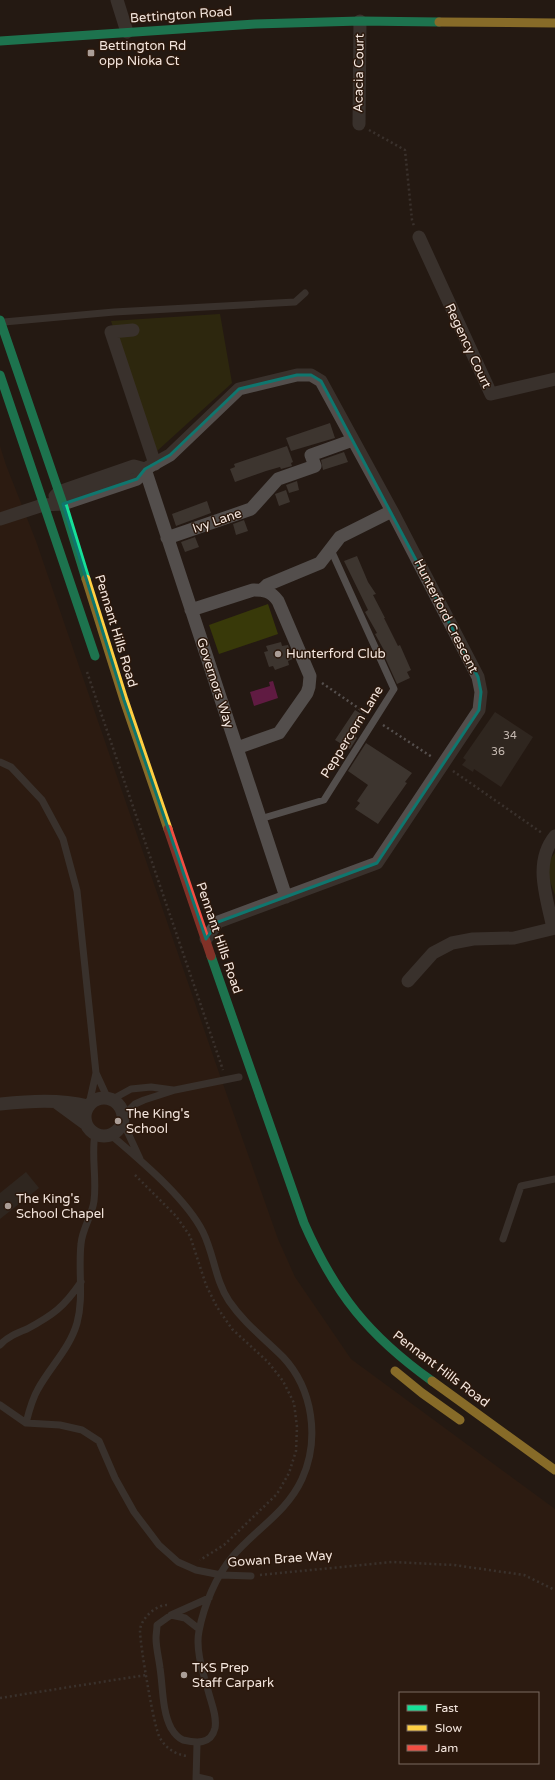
<svg xmlns="http://www.w3.org/2000/svg" width="555" height="1780" font-family="'Varela Round',sans-serif">
<style>
.built{fill:#351e10;fill-rule:evenodd}
.green{fill:#383909}
.water{fill:#601b42}
.building{fill:#3d352f}
.lines{fill:none;stroke-linecap:round;stroke-linejoin:round}
.path{stroke:#554f4d;stroke-width:2.5;stroke-dasharray:2 3;stroke-linecap:butt}
.lane{stroke:#534e4c;stroke-width:7}
.street{stroke:#534e4c;stroke-width:13}
.fast{stroke:#16e098;stroke-width:9}
.slow{stroke:#ffcf43;stroke-width:9}
.jam{stroke:#f24e42;stroke-width:9}
.marked{fill:none;stroke:#0f766e;stroke-width:3;stroke-linejoin:round}
.poi-dot{fill:#ab9e97;stroke:#2b180c;stroke-width:1.5}
.labels{text-anchor:middle;dominant-baseline:central;stroke-width:3;stroke-linejoin:round;paint-order:stroke}
.number-label{font-size:11px;fill:#c6bab2}
.street-label{font-size:13px;fill:#f4e6de;stroke:#2b180c}
.poi-label{font-size:13px;fill:#f4e6de;stroke:#2b180c;text-anchor:start}
</style>
<rect width="100%" height="100%" fill="#241913"/>
<path class="built" d="M0 446 6 465 36 541 217 1067 278 1239 295 1277 351 1359 555 1509V1780H0ZM400 1693H538V1763H400Z"/>
<path class="green" d="M220 314 232 383 157 451 111 321Z
M268 604 278 634 219 654 209 625Z
M555 853V895C550 881 543 866 555 853Z"/>
<path class="water" d="M273 681 278 698 254 706 250 692 270 686 269 682Z"/>
<path class="building" d="M330 423 335 438 291 451 286 438Z
M287 446 293 462 291 463 292 466 281 469 280 467 266 471 235 482 230 469 235 467 234 464Z
M344 452 348 462 323 470 321 460Z
M297 481 299 490 289 493 286 485Z
M286 490 290 502 279 506 275 494Z
M207 501 211 513 176 526 172 514Z
M244 520 248 531 236 535 233 524Z
M195 537 199 547 185 552 181 542Z
M357 556 368 582 376 594 373 595 385 618H384L398 646 400 645 411 670 407 672 410 678 397 684 383 653 385 652 375 634 377 633 365 612 368 610 344 561Z
M281 642 282 646 288 645 293 659 288 661 289 665 275 670 273 666 269 667 264 652 268 651 266 646Z
M355 710 366 717 355 736 357 738 350 749 335 740Z
M495 712 533 737 501 787 474 769 473 772 462 765 466 760 463 758Z
M366 743 412 773 405 782 407 783 378 824 355 809 360 803 357 801 368 785 348 771Z
M26 1172 39 1188 0 1219V1193Z"/>
<g class="lines">
<path class="path" d="M369 130 405 150 412 220 414 226
M87 672 223 1070
M322 683 367 714
M383 725 432 757
M453 771 542 833
M135 1175 176 1216 190 1236 206 1285 217 1307 232 1329 268 1362 283 1381 294 1403 297 1427 296 1451 289 1473 277 1494 224 1545 200 1560
M260 1575 392 1562 454 1565 524 1575 555 1590
M167 1605C156 1605 140 1619 140 1631 140 1644 154 1729 160 1738 166 1748 174 1754 187 1756
M0 1698 146 1675"/>
<path class="lane" d="M4 322 114 312 295 302 305 293
M0 762 11 767 42 800 63 839 77 891 96 1073 108 1099
M260 819 324 800 394 689 331 550
M111 1100 131 1089 151 1087 173 1090
M89 1104 96 1073
M123 1116 135 1104 144 1100 175 1090 239 1077
M122 1120 140 1159
M111 1135C140 1160 186 1198 203 1232 214 1254 215 1280 229 1301 244 1323 264 1338 283 1357 313 1389 320 1439 302 1479 287 1512 256 1529 233 1556 216 1576 204 1605 199 1631 195 1651 204 1675 209 1694 212 1705 217 1717 215 1728 211 1745 196 1743 183 1740 178 1738 174 1733 171 1728 162 1711 163 1687 160 1668 159 1659 156 1648 156 1638 156 1634 157 1630 157 1625L171 1615 185 1618 199 1629
M503 1239 521 1186 555 1179
M0 1345C7 1337 17 1333 27 1329 53 1315 64 1307 81 1282
M0 1405 26 1423 60 1425 82 1430 99 1441 115 1478 134 1512 159 1545 178 1562 196 1570 221 1575 251 1576
M26 1423C29 1411 32 1399 38 1389 50 1367 70 1348 77 1323 84 1297 78 1271 81 1244 82 1229 92 1216 94 1201 97 1178 91 1156 95 1134
M171 1615 209 1598
M197 1777 210 1780
M196 1780 197 1744"/>
<path class="street" d="M117 0 127 32
M359 124 360 21
M419 237 491 394 555 379
M133 330 111 332 155 464
M145 469 286 897
M55 496 59 492 134 466 145 469
M0 519 43 505 63 504 137 479 145 469 170 455 239 389 297 375H311L321 381 392 511 478 677 481 692 479 710 377 863 218 922 206 939
M167 538 251 509 278 479 315 466 311 455 353 440
M262 590 267 585 320 563 340 537 392 511
M191 610 253 590C264 590 271 591 278 601L310 676 309 687 307 693 279 733 237 748
M553 928C547 898 533 863 555 836
M408 981 433 953 452 943 473 939 514 938 555 928
M85 1117a19 19 0 1 1 38 0a19 19 0 1 1-38 0Z
M56 1102 86 1124
M0 1104C30 1101 59 1099 88 1106"/>
<path class="fast" d="M0 41 255 24 360 21 439 22
M0 320 63 504 86 579
M0 375 95 656
M211 956 304 1223C335 1294 369 1336 432 1381"/>
<path class="slow" d="M439 22 555 23
M86 579 124 700 168 829
M395 1371 422 1393 460 1420
M432 1381 555 1470"/>
<path class="jam" d="M168 829 211 956"/>
</g>
<path d="M0 0H555V1780H0ZM297 375H311L321 381 478 677 481 692 479 710 377 863 218 922 206 939 124 700 63 504 137 479 145 469 170 455 239 389Z" fill="#241913" fill-opacity=".55" fill-rule="evenodd"/>
<path class="marked" d="M297 375H311L321 381 478 677 481 692 479 710 377 863 218 922 206 939 124 700 63 504 137 479 145 469 170 455 239 389Z"/>
<g class="poi-dot">
<rect x="87" y="49" width="8" height="8" rx="2"/>
<circle cx="278" cy="654" r="4"/>
<circle cx="118" cy="1121" r="4"/>
<circle cx="8" cy="1206" r="4"/>
<circle cx="184" cy="1675" r="4"/>
</g>
<g class="labels">
<g class="number-label">
<text x="510" y="735">34</text>
<text x="498" y="751">36</text>
</g>
<g class="street-label">
<text transform="translate(181 15) rotate(-4)">Bettington Road</text>
<text transform="translate(359 73) rotate(-89)">Acacia Court</text>
<text transform="translate(468 346) rotate(65)">Regency Court</text>
<text transform="translate(217 521) rotate(-19)">Ivy Lane</text>
<text transform="translate(446 616) rotate(63)">Hunterford Crescent</text>
<text transform="translate(116 631) rotate(73)">Pennant Hills Road</text>
<text transform="translate(215 683) rotate(72)">Governors Way</text>
<text transform="translate(352 732) rotate(-58)">Peppercorn Lane</text>
<text transform="translate(219 938) rotate(71)">Pennant Hills Road</text>
<text transform="translate(441 1369) rotate(37)">Pennant Hills Road</text>
<text transform="translate(280 1559) rotate(-4)">Gowan Brae Way</text>
</g>
<g class="poi-label">
<text x="99" y="46">Bettington Rd<tspan x="99" dy="15">opp Nioka Ct</tspan></text>
<text x="286" y="654">Hunterford Club</text>
<text x="126" y="1114">The King's<tspan x="126" dy="15">School</tspan></text>
<text x="16" y="1199">The King's<tspan x="16" dy="15">School Chapel</tspan></text>
<text x="192" y="1668">TKS Prep<tspan x="192" dy="15">Staff Carpark</tspan></text>
</g>
</g>
<rect x="399" y="1692" width="140" height="72" fill="#2b180c" stroke="#7b6a60"/>
<rect x="407" y="1705" width="20" height="6" fill="#16e098" stroke="#7b6a60"/>
<text x="435" y="1712" font-size="12" fill="#f4e6de">Fast</text>
<rect x="407" y="1725" width="20" height="6" fill="#ffcf43" stroke="#7b6a60"/>
<text x="435" y="1732" font-size="12" fill="#f4e6de">Slow</text>
<rect x="407" y="1745" width="20" height="6" fill="#f24e42" stroke="#7b6a60"/>
<text x="435" y="1752" font-size="12" fill="#f4e6de">Jam</text>
</svg>
